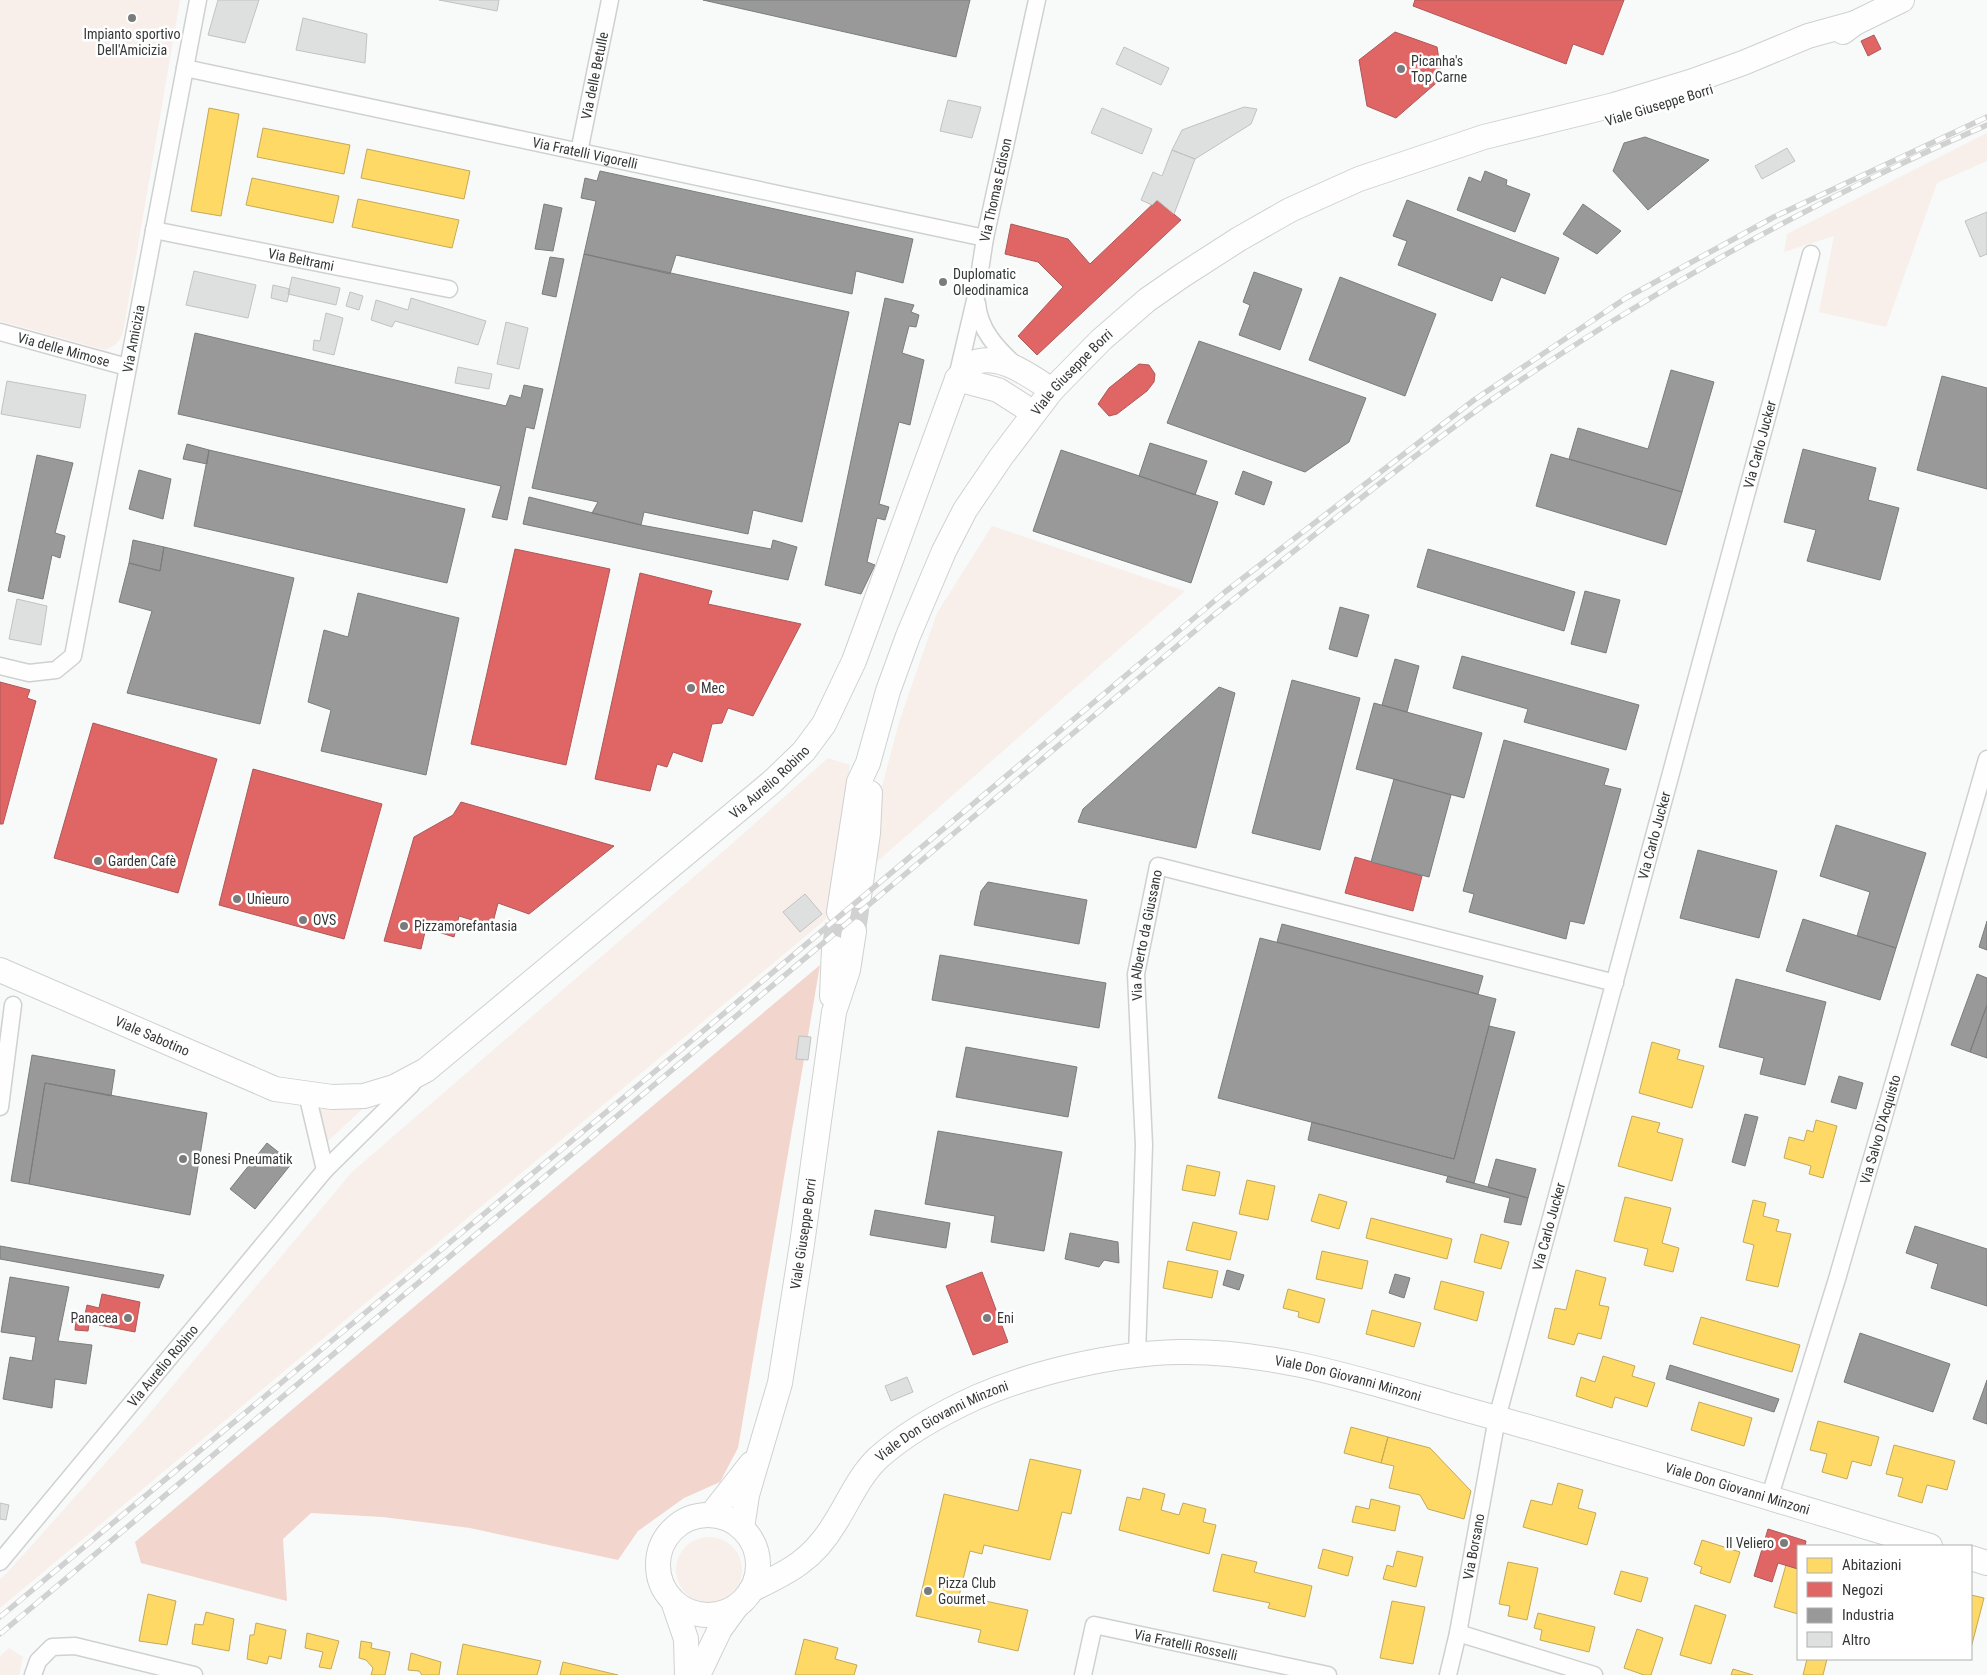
<svg xmlns="http://www.w3.org/2000/svg" width="1987" height="1675" font-family="'Roboto Condensed',sans-serif">
<style>
.green{fill:#f8eeea}
.forest{fill:#f2d5cc}
.homes{fill:#ffd966;stroke:#c3a958}
.shops{fill:#e06666;stroke:#ad5858}
.industry{fill:#999;stroke:#7b7c7c}
.building{fill:#dee0df;stroke:#c1c2c2}
.lines{fill:none;stroke-linecap:round;stroke-linejoin:round}
.secondary-tunnel{stroke:#d0d3d2;stroke-width:24;stroke-dasharray:24 12;stroke-linecap:butt}
.street-casing{stroke:#cfd1d0;stroke-width:19}
.secondary-casing{stroke:#cfd1d0;stroke-width:26}
.street{stroke:#fefefe;stroke-width:16}
.secondary{stroke:#fefefe;stroke-width:24}
.rail-casing{stroke:#d0d1d0;stroke-width:5.5}
.rail{stroke:#fff;stroke-width:4;stroke-dasharray:11;stroke-linecap:butt}
.poi-dot{fill:#7a7c7b;stroke:#fff;stroke-width:2}
.labels{text-anchor:middle;dominant-baseline:central;stroke-width:5;stroke-linejoin:round;paint-order:stroke}
.poi-label{font-size:14px;fill:#363837;stroke:#fff;text-anchor:start}
.street-label{font-size:14px;fill:#363837;stroke:#fff}
</style>
<rect width="100%" height="100%" fill="#f7faf9"/>
<path class="green" d="M0 0H180L124 327C122 340 117 345 105 350L0 321Z
M1987 133V161L1937 183 1886 327 1819 312 1834 236 1784 252 1787 234Z
M992 526 1185 591 871 867 877 806 899 722 937 613Z
M828 758 850 765 826 919 0 1608V1579L6 1574 144 1420 352 1172 734 842Z
M372 1100 327 1142 315 1102Z
M676 1570a33 33 0 1 1 66 0a33 33 0 1 1-66 0Z
M9 1648 23 1657 19 1675H0V1656Z"/>
<path class="forest" d="M820 965 738 1448 720 1482 684 1498 638 1531 618 1560 470 1528 383 1517 311 1513 283 1539 287 1601 141 1563 135 1542Z"/>
<path class="homes" d="M209 108 239 114 221 216 191 211Z
M263 128 350 145 344 174 257 157Z
M367 149 470 171 464 199 361 178Z
M252 178 339 196 333 223 246 205Z
M358 199 459 220 452 248 352 227Z
M1652 1042 1680 1050 1677 1059 1704 1066 1692 1108 1639 1093Z
M1632 1116 1660 1123 1657 1132 1683 1139 1672 1181 1618 1166Z
M1816 1120 1837 1126 1823 1178 1809 1174 1811 1166 1784 1158 1789 1137 1804 1141 1807 1130 1813 1132Z
M1187 1165 1220 1172 1215 1196 1182 1190Z
M1247 1180 1275 1186 1268 1220 1239 1214Z
M1319 1194 1347 1202 1339 1229 1311 1221Z
M1625 1197 1671 1208 1662 1243 1679 1248 1673 1272 1644 1265 1648 1249 1614 1241Z
M1753 1200 1766 1203 1763 1216 1779 1220 1776 1231 1791 1234 1778 1287 1746 1280 1754 1245 1743 1242Z
M1371 1218 1452 1239 1447 1259 1366 1238Z
M1193 1222 1237 1232 1230 1260 1186 1250Z
M1481 1234 1509 1242 1501 1269 1474 1262Z
M1322 1251 1368 1261 1362 1289 1316 1279Z
M1168 1261 1218 1271 1212 1298 1163 1288Z
M1576 1270 1606 1278 1599 1305 1609 1307 1601 1339 1578 1333 1574 1345 1548 1338 1555 1308 1566 1310Z
M1441 1281 1484 1292 1477 1321 1434 1309Z
M1288 1289 1325 1299 1319 1323 1298 1317 1299 1312 1283 1308Z
M1372 1310 1421 1323 1414 1347 1366 1334Z
M1701 1317 1800 1345 1792 1372 1693 1344Z
M1603 1356 1635 1366 1632 1376 1655 1383 1647 1407 1615 1397 1612 1408 1576 1396 1581 1377 1595 1382Z
M1699 1402 1752 1418 1744 1446 1691 1430Z
M1818 1421 1879 1437 1871 1466 1852 1461 1847 1479 1822 1472 1827 1454 1810 1450Z
M1351 1427 1388 1437 1381 1463 1344 1453Z
M1388 1437 1430 1448 1471 1491 1464 1519 1428 1509 1420 1495 1389 1488 1394 1466 1381 1463Z
M1894 1445 1955 1461 1947 1490 1927 1485 1922 1503 1898 1496 1903 1478 1886 1474Z
M1030 1459 1081 1470 1071 1514 1062 1512 1050 1560 984 1545 982 1554 970 1551 958 1600 984 1606 985 1601 1028 1610 1018 1651 978 1642 981 1630 916 1616 944 1494 1018 1511Z
M1558 1483 1583 1490 1578 1508 1596 1513 1587 1545 1523 1527 1531 1500 1552 1505Z
M1143 1488 1165 1494 1161 1510 1179 1515 1183 1503 1206 1509 1203 1522 1216 1525 1209 1554 1119 1530 1127 1497 1140 1500Z
M1371 1499 1400 1506 1395 1531 1352 1522 1356 1506 1369 1509Z
M1702 1540 1740 1552 1730 1583 1700 1573 1702 1567 1694 1564Z
M1323 1549 1353 1557 1348 1576 1318 1568Z
M1397 1551 1423 1557 1416 1587 1383 1579 1387 1565 1393 1567Z
M1222 1554 1257 1562 1254 1572 1312 1586 1305 1617 1268 1608 1270 1603 1213 1591Z
M1508 1562 1538 1568 1527 1620 1508 1616 1510 1606 1499 1604Z
M1786 1565 1798 1569V1614L1774 1607Z
M1621 1571 1648 1578 1641 1602 1614 1594Z
M148 1594 176 1601 167 1645 139 1641Z
M1971 1595 1984 1598 1971 1648Z
M1392 1601 1425 1607 1413 1664 1380 1658Z
M1695 1605 1726 1615 1711 1664 1680 1655Z
M206 1612 234 1619 229 1651 192 1644 195 1624 203 1625Z
M1538 1613 1595 1627 1589 1652 1540 1640 1542 1630 1534 1628Z
M256 1623 286 1630 281 1659 269 1656 267 1664 247 1659 250 1635H254Z
M1637 1629 1663 1638 1651 1675H1644L1624 1668Z
M307 1633 339 1641 331 1669 319 1667 323 1652 305 1648Z
M804 1639 838 1648 835 1659 857 1665 854 1675H795Z
M361 1641 372 1643 371 1648 390 1652 385 1675H371L373 1668 366 1660 359 1658Z
M463 1644 541 1661 537 1675H457Z
M411 1653 441 1662 439 1675H422L419 1671 408 1670Z
M1807 1659H1827L1823 1675H1803Z
M563 1662 618 1675H560Z
M1733 1669 1753 1675H1731Z"/>
<path class="shops" d="M1415 0H1624L1603 55 1573 44 1566 64 1413 6Z
M1395 32 1437 47 1442 78 1396 118 1367 106 1359 60Z
M1874 35 1881 49 1868 56 1861 41Z
M1157 200 1181 220 1037 355 1018 336 1063 287 1038 262 1005 254 1011 224 1068 239 1090 264Z
M1139 364 1149 365 1155 374 1154 382 1147 391 1117 414 1109 416 1098 404 1109 388Z
M515 549 610 569 566 765 471 744Z
M640 573 712 591 708 604 801 624 753 716 728 708 722 723 712 724 702 762 673 752 667 767 657 764 650 791 595 779Z
M0 682 30 690 27 698 36 701 3 824H0Z
M93 723 217 759 178 893 54 858Z
M253 769 382 804 344 939 219 905Z
M461 802 614 846 529 914 498 903 492 926 459 916 454 937 426 928 421 949 384 941 414 837 453 815Z
M1355 857 1422 876 1413 911 1345 893Z
M982 1272 1008 1342 973 1355 946 1286Z
M102 1294 140 1302 135 1332 99 1325 100 1319 90 1317 88 1331 75 1330 76 1318 84 1319 87 1305 99 1308Z
M1768 1529 1806 1541 1805 1546H1798V1569L1778 1563 1772 1582 1754 1576Z"/>
<path class="industry" d="M703 0H970L956 57Z
M1645 137 1709 160 1648 210 1613 171 1624 143Z
M600 171 913 239 903 283 856 271 852 294 676 255 670 274 584 254 596 201 581 198 585 178 597 181Z
M1485 171 1507 180 1506 185 1530 194 1515 232 1457 210 1469 177 1481 182Z
M1407 200 1559 258 1545 294 1501 277 1492 301 1398 265 1407 241 1393 236Z
M544 204 562 208 553 251 535 249Z
M1583 204 1621 231 1597 254 1563 234Z
M584 254 849 312 802 522 753 510 748 534 644 512 641 525 592 513 598 502 532 488Z
M550 257 564 259 556 297 542 294Z
M1254 272 1302 289 1280 350 1239 335 1250 305 1243 302Z
M1340 277 1436 314 1405 396 1309 360Z
M885 298 914 305 911 312 919 315 916 327 909 326 902 353 924 360 910 425 899 422 879 504 889 507 885 520 877 518 867 562 875 565 861 594 825 585Z
M195 333 506 406 510 395 521 398 524 385 543 389 534 429 526 427 507 520 492 517 501 486 178 414Z
M1199 341 1366 398 1349 442 1305 472 1167 423Z
M1671 370 1714 382 1682 492 1569 459 1578 428 1648 449Z
M1942 376 1987 388V489L1917 470Z
M1150 443 1207 461 1195 495 1139 476Z
M187 444 209 450 207 464 183 459Z
M1803 449 1876 468 1868 500 1899 508 1880 580 1807 561 1816 530 1784 522Z
M209 450 465 509 447 583 194 526Z
M1061 450 1218 502 1191 583 1033 531Z
M1551 454 1682 492 1666 545 1536 506Z
M37 455 73 463 55 533 65 536 60 558 52 555 43 599 8 591Z
M139 470 171 479 163 519 129 509Z
M1243 471 1272 482 1264 505 1235 494Z
M529 497 641 525 771 549 773 540 797 547 788 580 523 524Z
M133 540 164 547 160 571 129 563Z
M164 547 294 578 260 724 127 693 152 611 119 602 129 563 160 571Z
M1428 549 1575 592 1564 631 1417 587Z
M1585 591 1620 600 1606 653 1571 644Z
M358 593 459 618 426 775 321 751 331 710 308 702 324 630 348 637Z
M1340 607 1369 615 1357 657 1329 649Z
M1462 656 1639 705 1626 750 1524 722 1528 709 1453 688Z
M1395 659 1419 666 1407 712 1382 705Z
M1292 680 1360 698 1320 850 1252 833Z
M1219 687 1235 693 1196 848 1078 822 1083 809Z
M1374 703 1482 733 1464 798 1356 769Z
M1504 740 1609 769 1604 785 1621 789 1584 924 1570 921 1566 939 1469 912 1474 894 1463 891Z
M1394 779 1451 795 1429 877 1371 862Z
M1836 825 1926 853 1896 948 1857 936 1870 892 1820 876Z
M1698 850 1777 871 1759 938 1680 918Z
M988 882 1087 900 1079 944 974 925 981 891Z
M1803 919 1896 948 1880 1000 1786 971Z
M1987 921V950L1979 947Z
M1282 924 1483 976 1478 994 1277 942Z
M1260 938 1496 999 1454 1159 1218 1098Z
M940 955 1106 983 1099 1028 932 1000Z
M1977 974 1987 978V1005L1970 1052 1951 1045Z
M1736 979 1826 1002 1805 1085 1760 1074 1764 1058 1719 1047Z
M1987 1005V1058L1970 1052Z
M1489 1026 1515 1032 1474 1183 1308 1140 1312 1122 1454 1159Z
M966 1047 1077 1067 1068 1117 956 1097Z
M32 1055 115 1070 111 1096 45 1083 29 1184 11 1181Z
M1839 1076 1863 1083 1856 1109 1831 1102Z
M45 1083 207 1113 190 1215 29 1184Z
M1745 1114 1758 1117 1745 1166 1732 1162Z
M938 1131 1062 1152 1044 1251 991 1242 995 1216 925 1204Z
M267 1143 292 1163 255 1209 230 1189Z
M1496 1159 1536 1169 1528 1198 1488 1187Z
M1448 1176 1528 1198 1521 1225 1504 1222 1510 1198 1446 1182Z
M875 1210 950 1223 946 1248 870 1235Z
M1915 1226 1987 1249V1306L1931 1288 1938 1264 1906 1253Z
M1070 1233 1118 1242 1119 1263 1104 1260 1099 1267 1065 1259Z
M0 1246 164 1275 159 1288 0 1259Z
M1227 1270 1244 1275 1239 1290 1223 1285Z
M1395 1274 1410 1278 1404 1298 1389 1293Z
M10 1277 69 1287 58 1341 92 1345 86 1384 55 1379 52 1408 3 1399 10 1357 32 1361 36 1337 1 1332Z
M1860 1333 1950 1364 1933 1412 1844 1382Z
M1670 1365 1779 1399 1774 1412 1666 1379Z
M1987 1380V1424L1973 1419Z"/>
<path class="building" d="M218 0H259L245 43 208 35Z
M439 0H499L497 11Z
M303 18 367 34 365 63 296 50Z
M1124 47 1169 68 1161 85 1116 64Z
M948 100 981 107 972 138 940 131Z
M1244 107 1257 109 1251 124 1195 159 1172 150 1182 130Z
M1102 108 1152 129 1142 154 1091 133Z
M1787 148 1795 161 1762 179 1755 166Z
M1172 150 1195 159 1174 214 1157 200 1152 205 1141 200 1153 172 1162 176Z
M1987 212V254L1980 257 1965 221Z
M194 271 256 285 248 318 186 305Z
M292 277 340 288 336 305 288 294Z
M273 285 290 289 287 302 271 298Z
M350 292 363 296 359 310 346 306Z
M411 298 486 321 478 345 395 321 392 327 371 320 376 300 408 310Z
M326 313 343 318 334 355 313 350 314 340 320 341Z
M506 322 528 328 519 369 497 364Z
M458 367 492 374 489 389 455 383Z
M7 381 86 395 80 428 1 414Z
M17 599 47 606 41 645 9 639Z
M805 894 822 914 800 932 783 912Z
M799 1036 811 1037 808 1060 796 1059Z
M907 1377 913 1392 891 1401 885 1386Z
M0 1503 9 1505 6 1520 0 1519Z"/>
<g class="lines">
<path class="secondary-tunnel" d="M854 931 859 896
M834 948 839 912"/>
<defs>
<g id="street">
<path id="s1" d="M185 68 985 238"/>
<path id="s2" d="M579 152 610 0"/>
<path id="s3" d="M154 230 449 289"/>
<path d="M977 303C979 330 997 348 1015 365"/>
<path id="s4" d="M0 332 127 367"/>
<path id="s5" d="M957 377 976 296 985 238 1037 0"/>
<path id="s6" d="M0 666 29 673 56 670 73 656 198 0"/>
<path d="M0 1107 13 1005"/>
<path d="M325 1170 412 1084"/>
<path id="s7" d="M1137 1355 1144 1145 1136 974 1158 866 1615 983"/>
<path id="s8" d="M1769 1499 1837 1279 1987 759"/>
<path id="s9" d="M0 1562 325 1170 307 1094"/>
<path d="M1458 1633 1594 1675"/>
<path d="M33 1675 38 1661 52 1647 75 1646 194 1675"/>
<path id="s10" d="M1083 1675 1094 1625 1328 1675"/>
<path id="s11" d="M1448 1675 1458 1633 1497 1418 1811 254"/>
</g>
<g id="secondary">
<path d="M1843 32 1855 23 1902 0"/>
<path d="M957 379 998 390 1034 413"/>
<path d="M859 896 868 833 870 793"/>
<path id="s12" d="M839 912 859 782 868 763 888 691 908 636 944 551 965 510 1001 457 1052 390 1101 340 1147 300 1183 275 1239 239 1290 210 1359 179 1484 137 1614 105 1690 82 1743 63 1808 36 1855 23"/>
<path id="s13" d="M0 970 275 1089 332 1097 364 1096 394 1087 426 1070 773 781 804 751 824 724 854 661 957 379C961 375 967 365 973 363 1000 352 1031 377 1052 390"/>
<path d="M832 996 834 948"/>
<path d="M711 1515 751 1464"/>
<circle cx="708" cy="1565" r="50"/>
<path id="s14" d="M742 1528 747 1495 780 1383 802 1244 834 1012 848 970 854 931"/>
<path d="M1971 1558 1987 1563"/>
<path id="s15" d="M751 1590C789 1572 813 1560 835 1523 849 1501 859 1476 878 1458 905 1434 944 1412 977 1397 1034 1372 1116 1353 1179 1352 1276 1350 1371 1383 1464 1409 1620 1452 1775 1500 1930 1546"/>
<path d="M673 1601 686 1639 687 1675"/>
<path d="M698 1675 720 1629 736 1607"/>
</g>
</defs>
<use href="#street" class="street-casing"/>
<use href="#secondary" class="secondary-casing"/>
<use href="#street" class="street"/>
<use href="#secondary" class="secondary"/>
<defs>
<path id="rail" d="M0 1617 640 1084 1225 592 1474 400 1626 298 1774 217 1987 117
M0 1634 1214 615C1302 545 1389 474 1480 408 1522 378 1567 350 1611 322 1731 248 1857 181 1987 125"/>
</defs>
<use href="#rail" class="rail-casing"/>
<use href="#rail" class="rail"/>
</g>
<g class="poi-dot">
<circle cx="132" cy="18" r="5"/>
<circle cx="1401" cy="69" r="5"/>
<circle cx="943" cy="282" r="5"/>
<circle cx="691" cy="688" r="5"/>
<circle cx="98" cy="861" r="5"/>
<circle cx="237" cy="899" r="5"/>
<circle cx="303" cy="920" r="5"/>
<circle cx="404" cy="926" r="5"/>
<circle cx="183" cy="1159" r="5"/>
<circle cx="128" cy="1318" r="5"/>
<circle cx="987" cy="1318" r="5"/>
<circle cx="1784" cy="1543" r="5"/>
<circle cx="928" cy="1591" r="5"/>
</g>
<g class="labels">
<g class="poi-label">
<text x="132" y="34" text-anchor="middle">Impianto sportivo<tspan x="132" dy="16">Dell'Amicizia</tspan></text>
<text x="1411" y="61">Picanha's<tspan x="1411" dy="16">Top Carne</tspan></text>
<text x="953" y="274">Duplomatic<tspan x="953" dy="16">Oleodinamica</tspan></text>
<text x="701" y="688">Mec</text>
<text x="108" y="861">Garden Cafè</text>
<text x="247" y="899">Unieuro</text>
<text x="313" y="920">OVS</text>
<text x="414" y="926">Pizzamorefantasia</text>
<text x="193" y="1159">Bonesi Pneumatik</text>
<text x="118" y="1318" text-anchor="end">Panacea</text>
<text x="997" y="1318">Eni</text>
<text x="1774" y="1543" text-anchor="end">Il Veliero</text>
<text x="938" y="1583">Pizza Club<tspan x="938" dy="16">Gourmet</tspan></text>
</g>
<g class="street-label">
<text stroke="none"><textPath href="#s2" startOffset="78">Via delle Betulle</textPath></text>
<text transform="translate(1659 105) rotate(-17)">Viale Giuseppe Borri</text>
<text stroke="none"><textPath href="#s1" startOffset="409">Via Fratelli Vigorelli</textPath></text>
<text stroke="none"><textPath href="#s5" startOffset="191">Via Thomas Edison</textPath></text>
<text stroke="none"><textPath href="#s3" startOffset="150">Via Beltrami</textPath></text>
<text stroke="none"><textPath href="#s6" startOffset="402">Via Amicizia</textPath></text>
<text stroke="none"><textPath href="#s4" startOffset="66">Via delle Mimose</textPath></text>
<text stroke="none"><textPath href="#s12" startOffset="599">Viale Giuseppe Borri</textPath></text>
<text stroke="none"><textPath href="#s11" startOffset="1270">Via Carlo Jucker</textPath></text>
<text stroke="none"><textPath href="#s13" startOffset="905">Via Aurelio Robino</textPath></text>
<text stroke="none"><textPath href="#s11" startOffset="865">Via Carlo Jucker</textPath></text>
<text stroke="none"><textPath href="#s7" startOffset="421">Via Alberto da Giussano</textPath></text>
<text stroke="none"><textPath href="#s13" startOffset="166">Viale Sabotino</textPath></text>
<text stroke="none"><textPath href="#s8" startOffset="386">Via Salvo D'Acquisto</textPath></text>
<text stroke="none"><textPath href="#s11" startOffset="460">Via Carlo Jucker</textPath></text>
<text stroke="none"><textPath href="#s14" startOffset="301">Viale Giuseppe Borri</textPath></text>
<text stroke="none"><textPath href="#s9" startOffset="255">Via Aurelio Robino</textPath></text>
<text stroke="none"><textPath href="#s15" startOffset="684">Viale Don Giovanni Minzoni</textPath></text>
<text stroke="none"><textPath href="#s15" startOffset="262">Viale Don Giovanni Minzoni</textPath></text>
<text stroke="none"><textPath href="#s15" startOffset="1089">Viale Don Giovanni Minzoni</textPath></text>
<text stroke="none"><textPath href="#s11" startOffset="131">Via Borsano</textPath></text>
<text stroke="none"><textPath href="#s10" startOffset="145">Via Fratelli Rosselli</textPath></text>
</g>
</g>
<rect x="1797" y="1545" width="175" height="115" fill="#ffffff" stroke="#afafaf"/>
<rect x="1807" y="1558" width="25" height="15" fill="#ffd966" stroke="#afafaf"/>
<text x="1842" y="1570" font-size="15" fill="#363837">Abitazioni</text>
<rect x="1807" y="1582" width="25" height="15" fill="#e06666" stroke="#afafaf"/>
<text x="1842" y="1595" font-size="15" fill="#363837">Negozi</text>
<rect x="1807" y="1608" width="25" height="15" fill="#999999" stroke="#afafaf"/>
<text x="1842" y="1620" font-size="15" fill="#363837">Industria</text>
<rect x="1807" y="1632" width="25" height="15" fill="#dee0df" stroke="#afafaf"/>
<text x="1842" y="1645" font-size="15" fill="#363837">Altro</text>
</svg>
